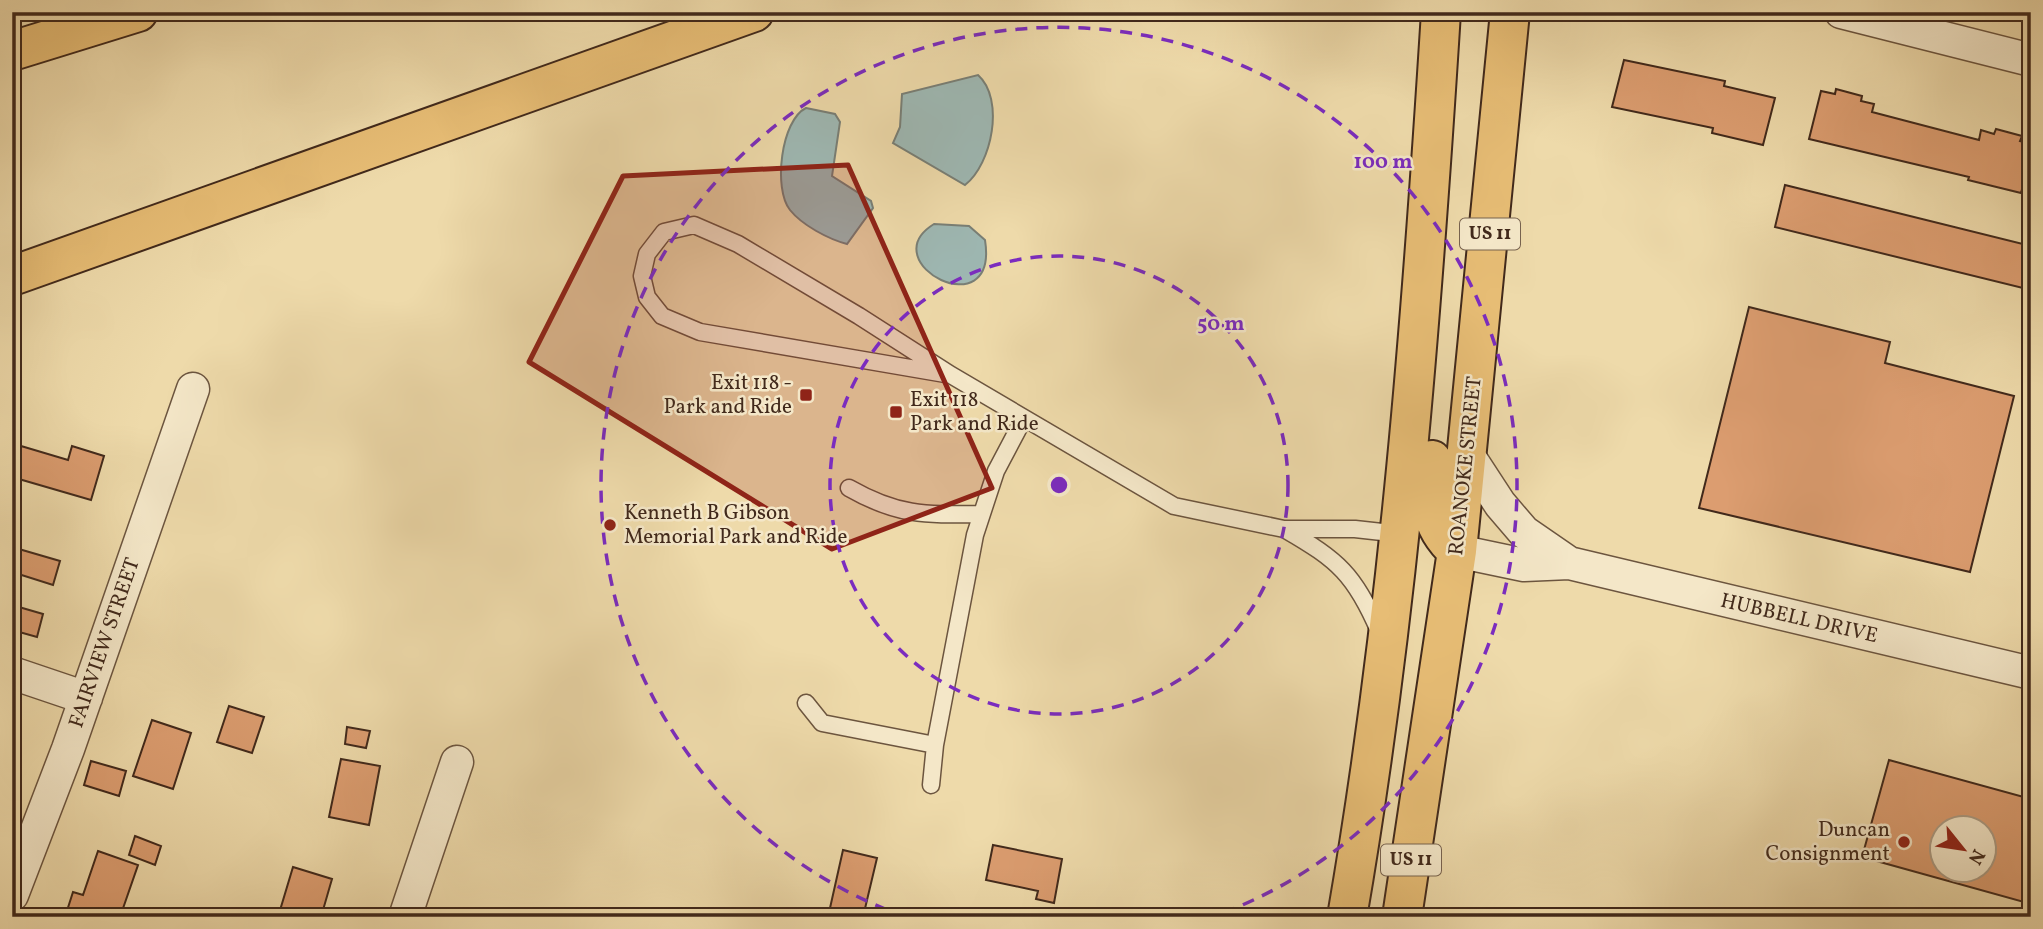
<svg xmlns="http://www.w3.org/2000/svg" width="2043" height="929" font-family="Vollkorn,serif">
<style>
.water{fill:#9eb8b3;stroke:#797f76;stroke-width:2}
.building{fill:#dc9d70;stroke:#41291b;stroke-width:2;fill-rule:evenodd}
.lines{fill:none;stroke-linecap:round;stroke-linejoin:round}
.service-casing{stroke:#6c553f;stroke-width:19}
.minor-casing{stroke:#6c553f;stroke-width:35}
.primary-casing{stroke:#41291b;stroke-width:42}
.motorway-casing{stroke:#41291b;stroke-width:42}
.service{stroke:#f4e7c8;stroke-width:16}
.minor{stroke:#f4e7c8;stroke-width:32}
.primary{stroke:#e7bd75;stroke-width:38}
.motorway{stroke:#e7bd75;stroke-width:38}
.marked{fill:#8f2418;fill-opacity:0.2;stroke:#8f2418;stroke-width:5;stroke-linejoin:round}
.ring{fill:none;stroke:#7b2cbf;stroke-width:3.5;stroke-dasharray:12 9}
.poi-dot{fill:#8f2418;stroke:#f4e7c8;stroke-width:2.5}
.labels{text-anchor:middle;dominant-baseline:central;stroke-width:5;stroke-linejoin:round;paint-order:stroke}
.shield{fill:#f4e7c8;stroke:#77624f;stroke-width:2}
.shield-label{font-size:19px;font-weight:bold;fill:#41291b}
.poi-label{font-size:21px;fill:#41291b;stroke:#f4e7c8;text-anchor:end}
.street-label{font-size:21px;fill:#41291b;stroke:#f4e7c8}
.centre{fill:#7b2cbf;stroke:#f4e7c8;stroke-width:3.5}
.ring-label{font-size:21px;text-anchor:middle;font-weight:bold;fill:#7b2cbf;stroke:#f4e7c8;stroke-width:5;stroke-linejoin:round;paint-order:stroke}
</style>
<rect width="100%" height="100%" fill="#eedaaa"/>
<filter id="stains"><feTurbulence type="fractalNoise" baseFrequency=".00286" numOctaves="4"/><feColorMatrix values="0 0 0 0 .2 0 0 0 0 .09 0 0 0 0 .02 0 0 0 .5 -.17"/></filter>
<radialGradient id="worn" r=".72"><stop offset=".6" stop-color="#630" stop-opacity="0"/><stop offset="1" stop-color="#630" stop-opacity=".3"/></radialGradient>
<path class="water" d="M978 75C1005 99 992 164 965 185L893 143 900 127 902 94Z
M806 108 835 114 840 122 832 176 871 201 873 208 847 244C828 239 802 225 790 210 773 189 781 120 806 108Z
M934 224 969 226 985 240C999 329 871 263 934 224Z"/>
<path class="building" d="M1624 60 1725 81 1724 86 1775 98 1763 145 1712 133 1713 128 1612 107Z
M1836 89 1862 96 1861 101 1874 104 1872 112 1979 140 1981 130 1994 134 1996 129 2022 136 2020 141 2031 144V156L2021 193 1968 180 1969 177 1809 139 1821 91 1835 94Z
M1785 185 2031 246V290L1775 227Z
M1749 307 1890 342 1885 363 2014 396 1970 572 1699 508Z
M21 446 68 460 72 446 104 456 91 500 12 477Z
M12 547 60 561 53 585 12 572Z
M12 605 43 614 37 637 12 630Z
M229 706 264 717 252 753 217 742Z
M152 720 191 733 173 789 133 776Z
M347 727 370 731 366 748 345 744Z
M341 759 380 766 369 825 329 817Z
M1889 760 2031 799V904L1862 857ZM1941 828H1983V870H1941Z
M91 761 126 771 119 796 84 785Z
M135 836 161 846 155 865 129 855Z
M993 845 1062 859 1054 903 1036 899 1038 891 986 880Z
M843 850 877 858 863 917H828Z
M98 851 138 865 120 917H65L73 892 83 895Z
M293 867 332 879 321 917H278Z"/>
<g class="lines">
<defs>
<path id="service" d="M951 375 700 332 662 316 647 297 642 276 647 254 664 232 694 225 738 244 859 316 951 375 1174 506 1284 529H1355L1400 534
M849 488C898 516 925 515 980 514
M1286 530C1338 560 1355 575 1379 631
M806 703 822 723 935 745
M931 785 935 745 975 535 996 471 1024 418"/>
<path id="minor" d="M1841 12 2031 60
M1468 455 1500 504 1524 532 1569 563
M1457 551 1524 565 1569 563 2031 673
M12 673 86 698
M12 895 68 749 193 389
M405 917 457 762"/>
<path id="primary" d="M1432 460C1429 497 1427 524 1457 551
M1347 917C1399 617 1422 315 1441 12
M1402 917 1457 551 1510 12"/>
<path id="motorway" d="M12 51 138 12
M12 276 754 12"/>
</defs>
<use href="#service" class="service-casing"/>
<use href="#minor" class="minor-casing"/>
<use href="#primary" class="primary-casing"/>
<use href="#motorway" class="motorway-casing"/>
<use href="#service" class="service"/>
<use href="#minor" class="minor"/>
<use href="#primary" class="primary"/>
<use href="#motorway" class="motorway"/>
</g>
<path class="marked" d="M848 165 992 488 832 549 529 362 623 176Z"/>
<g class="ring">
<circle cx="1059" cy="485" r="229"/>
<path d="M906 917A458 458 0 1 1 1212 917"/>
</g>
<g class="poi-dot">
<rect x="799" y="388" width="14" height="14" rx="3.5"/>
<rect x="889" y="405" width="14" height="14" rx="3.5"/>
<circle cx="610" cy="525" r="7"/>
<circle cx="1904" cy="842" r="7"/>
</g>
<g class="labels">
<g class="shield">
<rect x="1460" y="218.5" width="60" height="31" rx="5"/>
<rect x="1381" y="844.5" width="60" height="31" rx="5"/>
</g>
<g class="shield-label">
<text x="1490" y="234">US 11</text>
<text x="1411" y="860">US 11</text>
</g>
<g class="poi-label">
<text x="792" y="383">Exit 118 -<tspan x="792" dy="24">Park and Ride</tspan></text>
<text x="910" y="400" text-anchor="start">Exit 118<tspan x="910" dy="24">Park and Ride</tspan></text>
<text x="624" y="513" text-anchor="start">Kenneth B Gibson<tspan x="624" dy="24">Memorial Park and Ride</tspan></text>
<text x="1890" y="830">Duncan<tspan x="1890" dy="24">Consignment</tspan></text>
</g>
<g class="street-label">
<text transform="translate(1466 466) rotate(-84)">ROANOKE STREET</text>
<text transform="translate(1799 619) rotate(13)">HUBBELL DRIVE</text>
<text transform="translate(105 643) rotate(-71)">FAIRVIEW STREET</text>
</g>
</g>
<circle cx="1059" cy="485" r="10" class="centre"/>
<g class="ring-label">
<text x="1383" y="168">100 m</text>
<text x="1221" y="330">50 m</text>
</g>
<rect width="2043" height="929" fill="none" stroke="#eedaaa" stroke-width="42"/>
<rect x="14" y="14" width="2015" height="901" fill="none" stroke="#41291b" stroke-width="3.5"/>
<rect x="21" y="21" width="2001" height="887" fill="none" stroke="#41291b" stroke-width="2"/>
<g transform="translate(1963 849) rotate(120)"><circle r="33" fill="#f4e7c8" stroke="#ac9b83" stroke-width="2"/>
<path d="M0-5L12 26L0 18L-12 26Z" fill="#8f2418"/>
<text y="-10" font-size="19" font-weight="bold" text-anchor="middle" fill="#41291b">N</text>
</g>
<rect width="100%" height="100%" filter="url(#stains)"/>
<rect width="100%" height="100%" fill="url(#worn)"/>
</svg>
